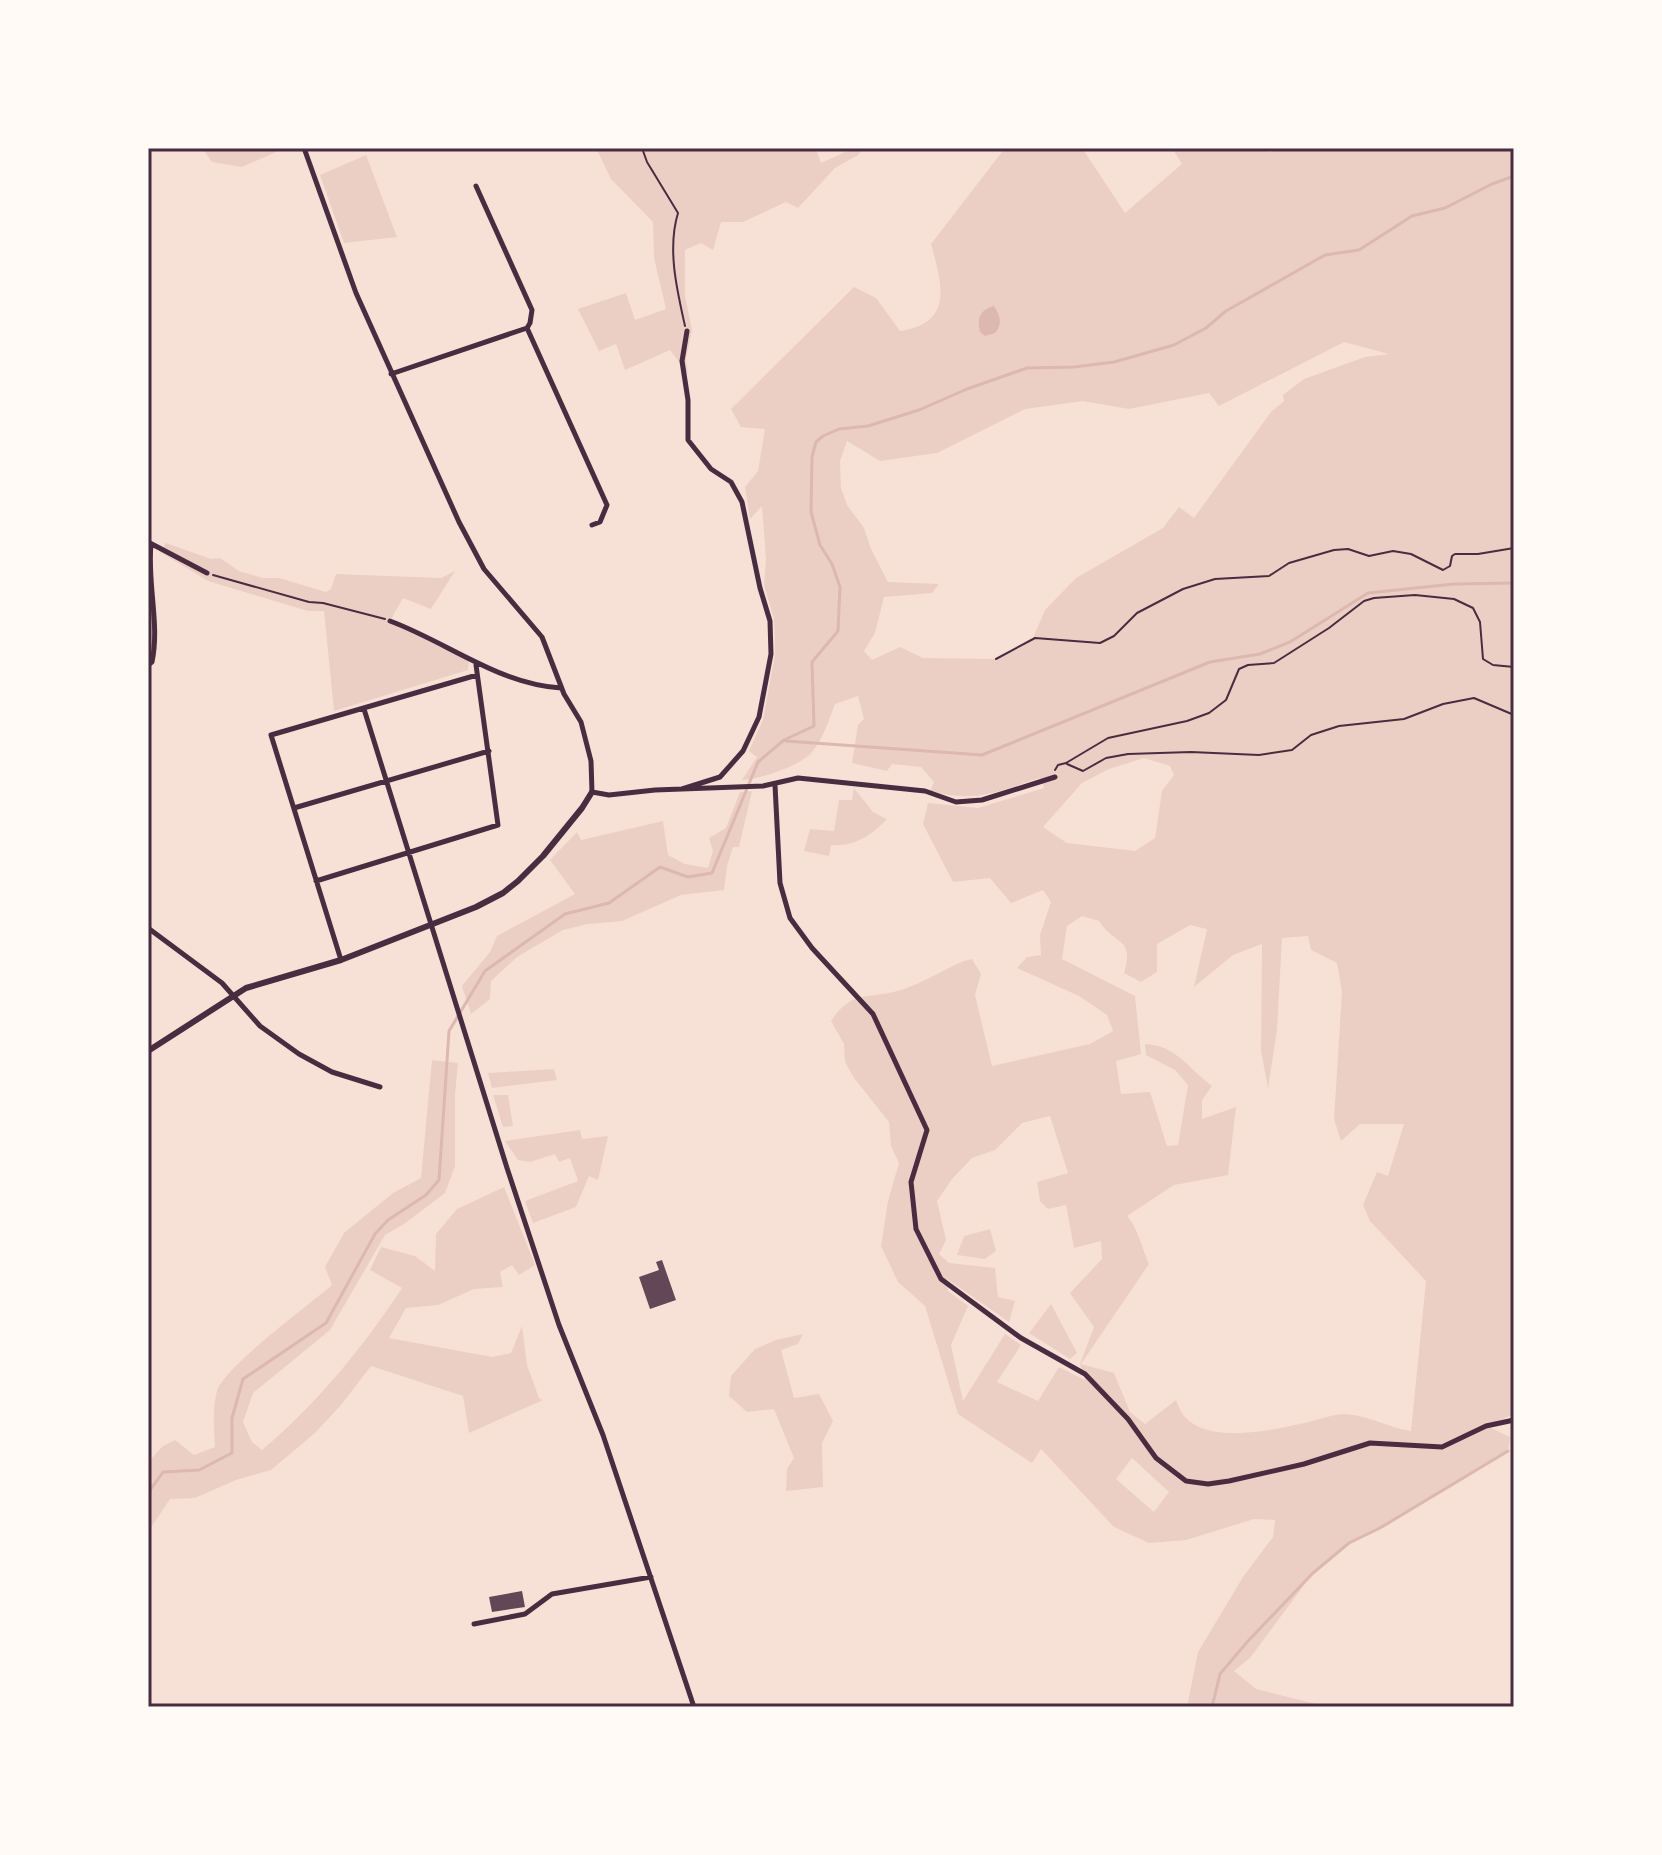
<svg xmlns="http://www.w3.org/2000/svg" width="1662" height="1855" font-family="Karla,sans-serif">
<style>
.green{fill:#ebcfc5;fill-rule:evenodd}
.water{fill:#dcb8b0}
.lines{fill:none;stroke-linecap:round;stroke-linejoin:round}
.stream{stroke:#dcb8b0;stroke-width:3}
.building{fill:#644757}
.path{stroke:#4a2c40;stroke-width:2}
.minor{stroke:#4a2c40;stroke-width:5}
.tertiary{stroke:#4a2c40;stroke-width:6}
.neatline{fill:none;stroke:#4a2c40;stroke-width:3}
</style>
<rect width="100%" height="100%" fill="#f7e1d7"/>
<path class="green" d="M202 148H285L242 167 212 162Z
M596 148H816L821 163 854 148H864L858 155 835 168 798 208 786 202 743 222H721L713 250 701 243 685 250V296L692 330 686 359 688 374 670 350 625 370 616 344 599 351 578 309 626 293 635 320 666 309 654 258 653 222 611 179Z
M1005 148H1082L1125 213 1182 164 1172 148H1257L1270 152 1281 148H1514V1414L1487 1426 1510 1437 1508 1451 1380 1528 1349 1543 1313 1573 1250 1658 1234 1671 1256 1689 1328 1707H1187L1198 1652 1243 1577 1273 1537 1275 1520 1254 1519 1186 1540 1149 1543 1114 1527 1041 1449 1032 1463 958 1414 925 1306 898 1282 881 1246 888 1201 899 1163 891 1146 889 1122 854 1078 845 1062 844 1044 831 1021C853 988 869 1000 901 990 923 983 943 970 964 961L972 959 981 974 975 995 992 1066 1090 1044 1113 1031 1107 1015 1079 996 1017 968 1027 957 1041 955 1040 935 1051 902 1043 890 1011 903 990 878 953 882 923 824 928 803 978 808 1044 788 1040 778C996 792 977 803 930 791L934 782 921 767 892 764 887 771 852 763 858 725 864 719 858 696 835 704C829 720 821 745 808 756 793 768 760 779 742 780L757 757 749 751 763 720 775 654 774 619 764 585 766 559 762 506 750 519 745 487 758 471 765 429 741 427 731 409 854 287 876 298 900 331C954 323 942 284 931 244ZM1344 342 1389 354 1365 357 1304 379 1283 395 1284 401 1271 412 1194 518 1179 507 1163 528 1076 578 1045 610 1033 638 996 659 923 658 900 647 872 660 864 651 875 633 884 597 932 593 939 584 888 582 871 549 864 528 847 505 841 488 840 461 847 441 880 461 937 453 1025 409 1083 401 1129 409 1209 393 1219 406ZM1144 758 1170 766 1174 775 1162 791 1155 838 1135 851 1067 843 1043 827 1082 783 1109 769ZM1082 916 1099 921C1114 945 1135 937 1124 973L1141 982 1157 972V944L1190 925 1207 929 1194 987 1233 955 1262 944 1261 1051 1268 1088 1277 1030 1282 938 1308 936 1311 950 1337 963 1342 992 1334 1119 1341 1141 1360 1124H1404L1388 1176 1377 1172 1363 1205 1370 1221 1426 1281 1411 1431C1389 1428 1368 1415 1345 1414 1334 1414 1320 1419 1309 1422 1276 1429 1211 1446 1184 1416 1181 1412 1178 1405 1176 1400L1145 1424 1130 1412 1114 1373 1081 1364 1149 1264C1143 1251 1137 1226 1127 1216L1174 1185 1228 1175 1236 1107 1202 1119V1100L1212 1086C1189 1069 1176 1045 1145 1044L1146 1055 1175 1070 1188 1085 1178 1145 1167 1146 1150 1092 1121 1094 1116 1061 1141 1054 1135 996 1062 959 1067 926ZM1050 1116 1068 1173 1037 1182 1040 1201 1048 1209 1066 1205 1074 1248 1101 1241 1102 1259 1070 1293 1094 1327 1080 1364 1085 1380 1059 1367 1038 1401 997 1382 1021 1345 1005 1334 963 1401 951 1345 968 1306 948 1291 947 1279 1009 1322 1015 1301 998 1297 995 1268 949 1263 939 1254 946 1240 937 1201 952 1179 972 1158 995 1150 1022 1123ZM1132 1458 1169 1492 1154 1512 1116 1479Z
M366 155 397 237 344 243 320 175Z
M166 543 211 559 220 558 239 571 263 578H279L326 592 331 589 336 574 441 578 455 571 431 609 403 598 390 621 469 660 468 670 334 711 324 611H308L208 581 160 552Z
M854 788 873 812 887 819C871 836 854 847 831 845L829 856 804 851 810 829 834 831 839 800H852Z
M752 791 739 847H733L727 866 724 890 681 895 622 921 588 924 563 930 517 957 491 981 490 999 471 1014 462 986 490 952 497 936 575 894 550 860 577 832 581 840 663 821 668 855 685 864 708 868 713 851 709 838 726 828 740 792Z
M432 1060 458 1063 455 1095V1166L445 1193 404 1224 385 1235 330 1330 253 1393 243 1422 252 1442 262 1450C317 1404 363 1347 402 1288L370 1270 381 1247 415 1256 435 1271 436 1234 457 1209 504 1187 535 1265 519 1275 512 1265 500 1272 503 1287 474 1289 438 1305 406 1308 389 1338 492 1357 511 1353 522 1326 527 1365 539 1398 543 1400 469 1433 463 1396 371 1366 341 1405 315 1433 271 1470 236 1480 195 1498 170 1499 148 1532V1462L163 1446 175 1440 194 1455 215 1447C214 1429 212 1409 217 1391 224 1367 309 1305 332 1285L325 1267 344 1233 393 1193 421 1178Z
M554 1069 557 1080 492 1088 488 1073Z
M493 1095H508L513 1126 503 1127Z
M580 1130 582 1139 608 1136 598 1180 589 1176 576 1207 533 1223 525 1201 578 1181 570 1158 559 1162 555 1154 530 1162 518 1160 505 1141Z
M990 1229 996 1251 985 1259 957 1255 964 1236Z
M1051 1304 1077 1353 1070 1359 1029 1333Z
M803 1334 798 1344 781 1350 794 1398 819 1394 833 1421 822 1443 823 1487 786 1491 787 1469 794 1458 774 1409 747 1412 729 1396 731 1376 755 1349 776 1340Z"/>
<path class="water" d="M994 306C1000 316 1003 323 995 333L985 336 980 332C977 319 979 310 994 306Z"/>
<g class="lines">
<path class="stream" d="M786 741 982 755 1210 662 1260 654 1290 642 1368 593 1454 584 1514 583
M148 1493 163 1472 199 1470 232 1453V1418L243 1379 326 1323 375 1234 388 1220 426 1195 439 1180 449 1031 485 971 565 914 609 903 660 867 688 877 712 873 758 762 784 740 814 726 812 662 838 631 839 608 840 587 832 564 820 545 811 512 812 457 816 442 823 436 839 429 868 426 919 410 967 389 1027 368 1074 367 1114 362 1174 345 1206 328 1226 311 1325 255 1359 250 1412 216 1445 208 1492 184 1514 176
M1212 1707 1220 1674 1248 1641 1313 1573 1349 1543 1380 1528 1508 1451"/>
</g>
<path class="building" d="M662 1260 676 1300 650 1309 639 1277 659 1270 656 1262Z
M522 1591 525 1607 492 1612 489 1597Z"/>
<g class="lines">
<path class="path" d="M642 148 647 162 678 213C667 249 677 290 685 326
M213 575 309 602 323 603 385 619
M996 659 1035 638 1100 643 1114 636 1137 613 1183 589 1215 579 1269 576 1289 563 1334 550 1348 549 1369 556 1393 551 1411 554 1443 570 1450 566 1452 556 1455 554H1478L1514 548
M1067 764 1083 771 1106 758 1128 754 1191 752 1259 755 1292 750 1311 735 1339 726 1404 719 1443 704 1474 698 1514 715
M1055 770 1058 765 1066 763 1108 738 1187 721 1209 713 1226 700 1239 669 1248 665 1274 663 1329 628 1364 601 1374 598 1415 595 1454 599 1473 608 1480 622 1483 659 1493 665 1514 667"/>
<path class="minor" d="M304 148 356 293 459 522 484 569 542 637 564 694 581 722 591 761 592 792 609 795 655 790 763 786 798 778 925 791 956 802 982 800 1055 777
M476 186 532 310 530 323 527 328
M391 374 527 328 607 505 600 522 592 525
M148 542 207 573
M390 621C447 642 498 684 561 688
M148 665 152 662C160 624 147 583 151 544
M364 709 507 1168 559 1325 603 1435 694 1707
M775 785 780 883 790 918 812 948 873 1014 927 1130 911 1182 916 1229 941 1279 1021 1338 1085 1374 1128 1419 1156 1458 1186 1481 1208 1484 1229 1481 1304 1464 1370 1443 1442 1447 1486 1426 1514 1420
M682 789 720 777 743 751 759 717 771 654 770 621 760 588 742 502 731 482 711 469 688 440V400L682 361 687 331
M294 808 489 751
M316 881 498 825 476 665
M148 928 222 983 260 1026 299 1054 332 1072 380 1087
M341 960 271 735 477 675
M474 1624 525 1614 552 1594 651 1577"/>
<path class="tertiary" d="M148 1051 246 988 341 960 476 907 503 893 518 881 543 856 582 808 592 792"/>
</g>
<rect width="1662" height="1855" fill="none" stroke="#fffaf5" stroke-width="300"/>
<rect x="150" y="150" width="1362" height="1555" class="neatline"/>
</svg>
